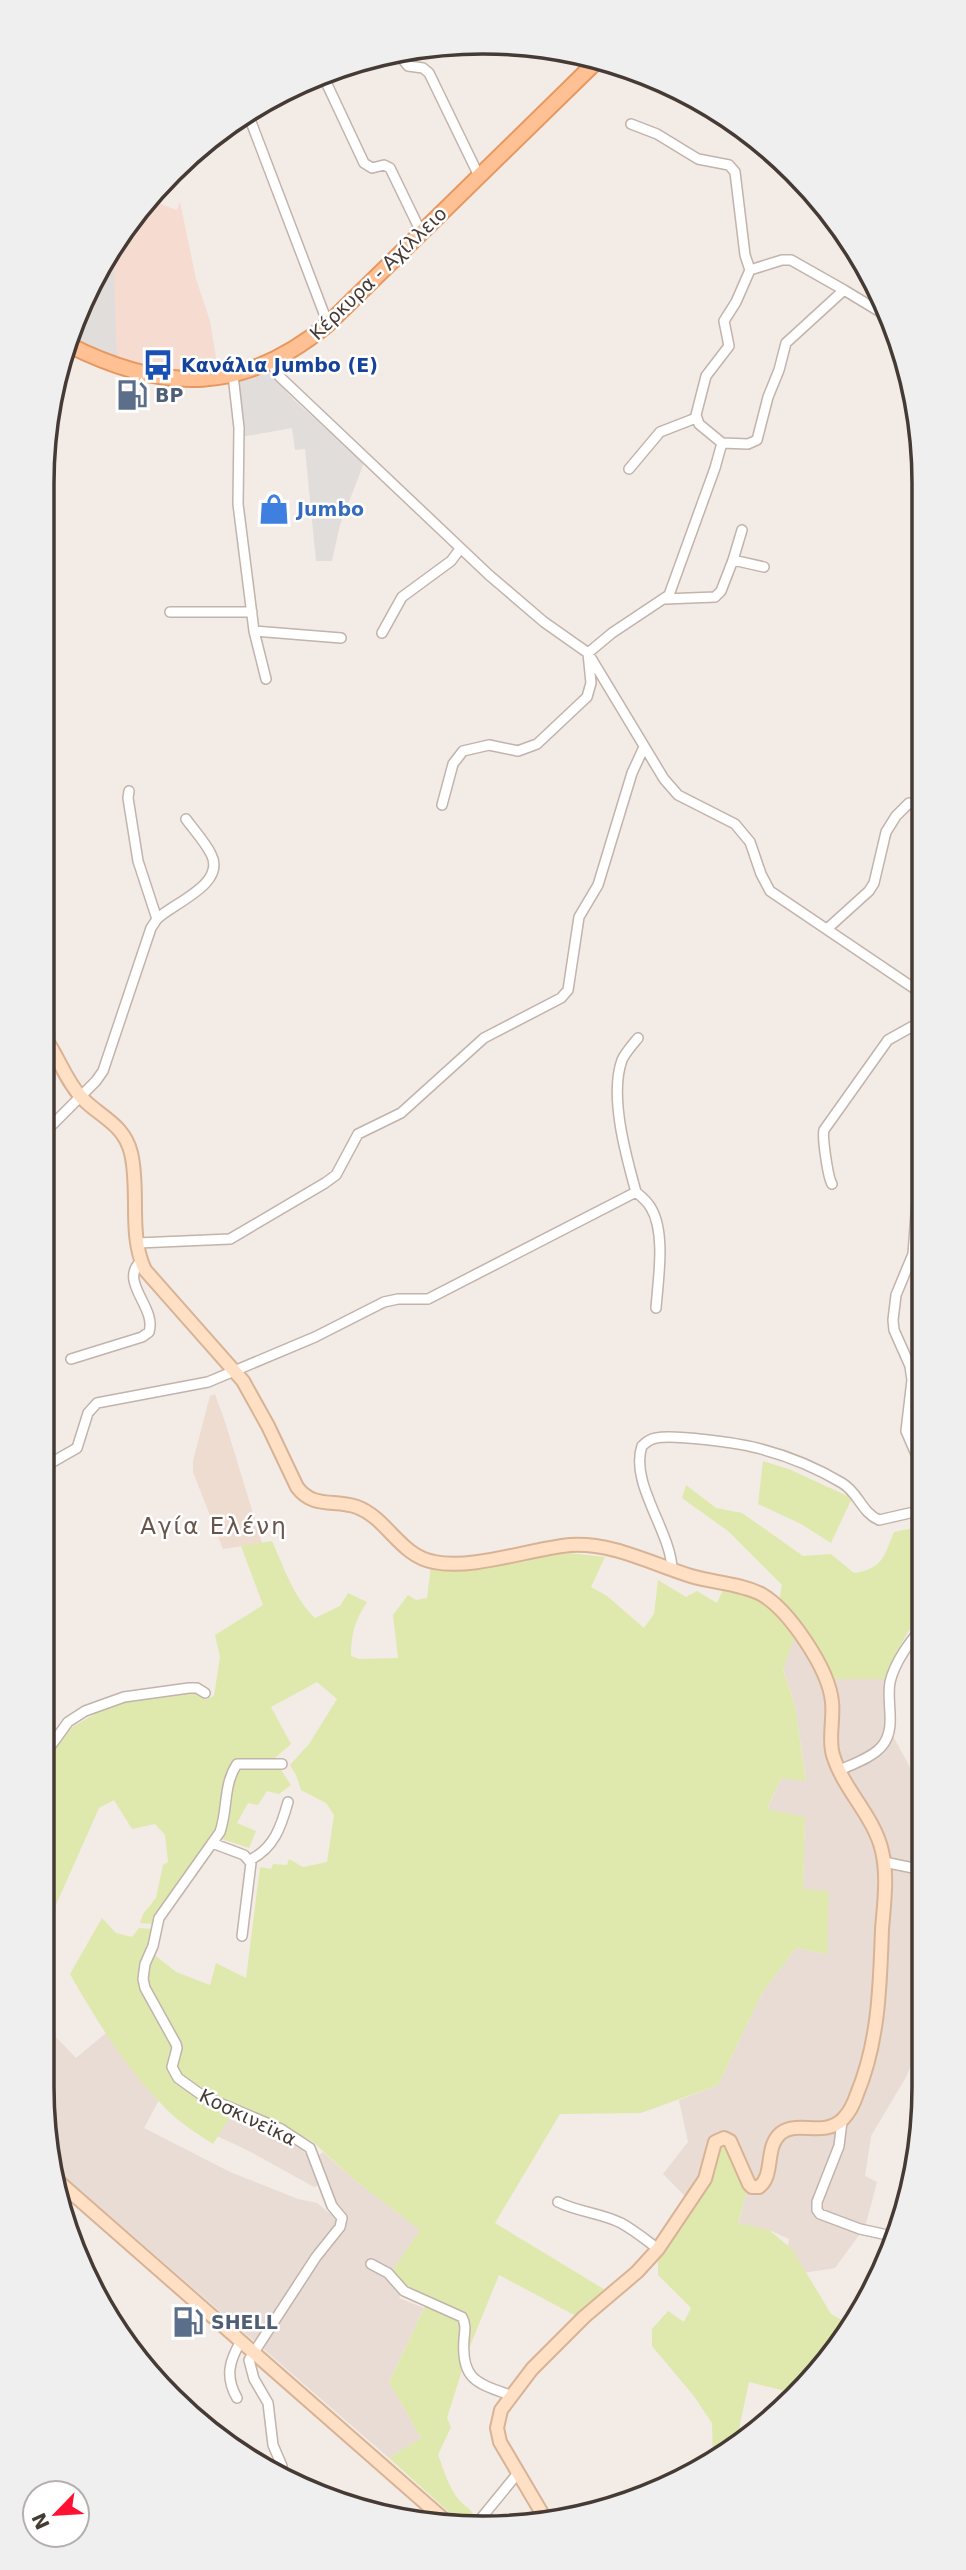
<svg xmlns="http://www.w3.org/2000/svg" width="966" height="2570" font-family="'DejaVu Sans',sans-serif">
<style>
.residential{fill:#e8dcd4}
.commercial{fill:#f6dbd0}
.education{fill:#eddccf}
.green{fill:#dfe9ad}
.parking{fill:#e1dddb}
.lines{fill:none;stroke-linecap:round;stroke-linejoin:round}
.street-casing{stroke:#c2b3ab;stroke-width:12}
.secondary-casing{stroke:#d8b396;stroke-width:16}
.primary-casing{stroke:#e79860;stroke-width:18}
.street{stroke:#fff;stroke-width:9}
.secondary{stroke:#ffe0c4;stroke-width:12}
.primary{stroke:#ffc193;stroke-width:14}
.labels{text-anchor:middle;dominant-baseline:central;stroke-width:5;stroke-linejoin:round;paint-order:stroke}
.street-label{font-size:19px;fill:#463a35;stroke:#fff}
.transit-label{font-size:19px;font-weight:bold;fill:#164399;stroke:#fff;text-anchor:start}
.service-label{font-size:19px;font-weight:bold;fill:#4e5e75;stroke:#fff;text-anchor:start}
.shop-label{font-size:19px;font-weight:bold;fill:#366cbe;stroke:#fff;text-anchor:start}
.quarter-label{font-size:23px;letter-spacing:2px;fill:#69554c;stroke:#fff}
.rim{fill:none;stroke:#463a35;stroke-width:3.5}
</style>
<rect width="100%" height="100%" fill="#f3ebe6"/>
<path class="residential" d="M802 1633 831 1679H894V1738L923 1791 924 2034 906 2077 871 2136 865 2176 877 2182 865 2227 835 2268 784 2276 789 2239 769 2230 738 2224 749 2184 691 2202 663 2174 688 2142 679 2100 718 2085 762 1993 796 1948 827 1954 803 1889 805 1817 767 1810 781 1778 806 1780 795 1706 783 1668 794 1638Z
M42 2023 76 2058 106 2033 159 2100 144 2128 230 2172 298 2199 317 2203 329 2213H337L334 2196 326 2182 314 2187 247 2150 217 2136 233 2112 279 2131 294 2140 308 2157H317L323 2152 352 2178 420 2230 396 2265 405 2288 399 2298 424 2308 389 2382 421 2438 389 2458 56 2169 42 2087Z"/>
<path class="commercial" d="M150 200 177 210 180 202 196 279 210 321 218 370 170 371 140 366 118 360 72 339 133 214Z"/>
<path class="education" d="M215 1394 226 1425 262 1543 223 1549 193 1472V1461L210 1396Z"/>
<path class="green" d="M763 1461 791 1470 852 1498 831 1543 801 1524 758 1504Z
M686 1485 716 1508 742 1513 803 1556 831 1554 854 1573C883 1569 884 1556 894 1532L923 1526V1633L909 1630 895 1655 886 1679H831L779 1601 782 1585 728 1531 682 1498Z
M272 1541C284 1568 294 1598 315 1618L340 1606 348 1593 367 1602C355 1620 351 1634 351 1656L359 1659 398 1658 393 1615 408 1595 416 1600 427 1598 431 1566 569 1553 605 1557 591 1587 607 1596 644 1628 654 1614 658 1580 686 1597 697 1591 717 1603 723 1590C766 1601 767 1602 794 1638L783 1669 795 1706 806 1781 781 1778 767 1809 805 1817 803 1889 829 1891 827 1954 796 1948 762 1993 718 2085 641 2113 560 2114 495 2223 607 2291 578 2317 499 2275 468 2351 447 2418 451 2427 438 2455C444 2470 449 2490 461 2502 466 2507 470 2508 473 2514L466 2523H461L389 2458 421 2438 389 2382 429 2298 405 2288 393 2273 396 2265 420 2230 352 2178 312 2141 238 2105 213 2144C201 2136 188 2128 177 2119 132 2079 99 2025 70 1974L102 1918 116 1933 132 1937 139 1928 152 1929 147 1949 176 1972 210 1985 216 1963 246 1978 260 1867 271 1869 273 1864 287 1865 289 1859 303 1867 327 1862 334 1815 326 1803 301 1790 296 1775 290 1765 309 1744 337 1699 317 1682 271 1707 291 1744 274 1759 291 1785 279 1794 267 1791 258 1805 248 1803 237 1823 256 1831 249 1848 213 1836 152 1924 140 1923 143 1914 156 1898 163 1865 168 1862 165 1835 155 1824 132 1829 114 1800 99 1808 55 1907 42 1895V1765L71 1728 109 1705 196 1691 205 1700 214 1696 220 1657 215 1635 263 1605 241 1546Z
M724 2138 749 2184 738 2223 769 2230 792 2249 831 2314 849 2324 833 2355 793 2393 749 2382 740 2424 739 2443 728 2454 713 2460 712 2423 693 2395 652 2346V2329L668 2311 684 2322 691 2308 658 2275V2249Z"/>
<path class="parking" d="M114 254 116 340 118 360 74 340V334Z
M270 373 295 401 364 463 340 525 332 561H316L305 449 295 450 292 428 241 437 236 382Z"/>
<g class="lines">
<defs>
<path id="street" d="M399 55 408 66 423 68 429 73 479 176
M325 80 364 163 372 168 384 165 390 168 421 232
M248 114 328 324
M844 290 887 316
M271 363 280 377 489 575 544 622 588 653 664 779 678 795 735 824 750 842 761 874 770 891 921 993
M233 375 239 428 238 504 254 631 266 679
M722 443 748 444 757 440 768 397 779 370 786 343 844 290 791 260H782L750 270
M629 469 660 432 696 418
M733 560 742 530
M665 599 715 597 721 591 733 560 764 567
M170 612H252
M254 631 341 638
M382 633 402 597 451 561 460 549
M129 791 128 798 138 861 157 919
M442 805 453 764 463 751 489 745 518 751 537 744 587 697 591 683 588 653 612 633 669 595 715 468 722 443 699 424 696 415 706 376 729 346 724 321 736 302 750 270 745 255 735 172 729 165 698 159 657 134 631 124
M827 929 869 891 874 883 886 832 896 816 909 803
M42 1135 96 1081 103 1071 151 928 157 919C173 903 227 884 211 854 205 842 194 830 186 819
M832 1184C828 1178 822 1137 824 1130L888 1040 922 1021
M922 1188 917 1201 913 1254 896 1295 893 1320 894 1330 910 1366 912 1380 906 1431 923 1470
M636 1192C626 1156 609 1096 622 1060 625 1053 633 1044 638 1038
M138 1243 230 1239 325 1183 336 1175 358 1134 401 1113 484 1038 561 998 568 990 579 917 598 885 632 773 644 747
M71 1359 142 1337 149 1332C157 1307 118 1282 141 1261
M42 1468 77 1448 88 1413 97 1403 208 1382 315 1337 384 1302 398 1299H428L636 1192C642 1197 648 1202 651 1208 666 1233 658 1280 656 1308
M672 1570C672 1533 629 1483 642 1446 646 1442 650 1439 656 1438 673 1434 738 1443 757 1448 785 1455 817 1468 842 1483 859 1493 861 1512 879 1520L923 1510
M42 1758 68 1722 85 1711 124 1697 189 1688H197L205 1693
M840 1770C853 1764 873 1757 882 1746 897 1728 886 1703 890 1682 895 1661 910 1642 923 1626
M212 1843 244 1855 251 1863 242 1936
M250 1860C274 1848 281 1827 288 1802
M884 1862 923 1870
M842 2121 839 2146 817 2202V2210L820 2214 860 2229 892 2236
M558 2202C578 2212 601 2213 621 2223 634 2230 646 2240 658 2249
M371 2264 388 2273 404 2291 462 2317C466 2324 465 2330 464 2339 461 2379 476 2383 510 2395
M237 2398C225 2377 229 2361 241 2341
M282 2466 273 2445 268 2403 254 2379 249 2360 316 2257 340 2227 342 2218 332 2206 310 2148 281 2129 203 2096 178 2078 172 2067 177 2048 176 2044 145 1988 143 1979 145 1964 153 1946 159 1918 220 1832C228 1809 223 1785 237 1764H282
M478 2522 518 2473"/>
<path id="secondary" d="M42 1034C58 1054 64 1079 82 1098 100 1117 124 1124 131 1153 140 1190 128 1235 145 1270L243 1381 268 1426 297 1487C313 1509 335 1499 357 1507 387 1518 400 1556 434 1562 473 1570 529 1549 570 1545 612 1542 652 1564 691 1576 714 1583 739 1583 761 1594 789 1610 829 1669 832 1702 834 1719 828 1739 833 1755 843 1789 874 1816 882 1851 888 1876 884 1904 882 1929 880 1985 879 2041 857 2094 854 2103 850 2112 843 2119 824 2138 798 2120 781 2133 764 2147 775 2175 759 2187H752L749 2184 730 2141 724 2138 715 2142 705 2179 658 2249 637 2272 584 2317 532 2369 501 2410 497 2428 500 2442 546 2520
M58 2181 448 2523"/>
<path id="primary" d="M69 345C164 393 244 394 328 324L600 58"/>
</defs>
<use href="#street" class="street-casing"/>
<use href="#secondary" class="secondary-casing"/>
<use href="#primary" class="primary-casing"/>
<use href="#street" class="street"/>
<use href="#secondary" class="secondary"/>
<use href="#primary" class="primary"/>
</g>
<defs>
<symbol id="bus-bare" viewBox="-9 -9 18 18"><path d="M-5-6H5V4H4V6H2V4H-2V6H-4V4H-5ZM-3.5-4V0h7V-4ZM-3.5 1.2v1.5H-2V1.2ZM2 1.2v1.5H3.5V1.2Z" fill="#1a4fb4" stroke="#fff" stroke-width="2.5" paint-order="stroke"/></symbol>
<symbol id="fuel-bare" viewBox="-9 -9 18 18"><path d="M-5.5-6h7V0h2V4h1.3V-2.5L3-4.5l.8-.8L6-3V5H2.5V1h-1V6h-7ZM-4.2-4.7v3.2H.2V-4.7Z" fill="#5c6f8a" stroke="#fff" stroke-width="2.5" paint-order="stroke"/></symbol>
<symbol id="shop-bare" viewBox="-9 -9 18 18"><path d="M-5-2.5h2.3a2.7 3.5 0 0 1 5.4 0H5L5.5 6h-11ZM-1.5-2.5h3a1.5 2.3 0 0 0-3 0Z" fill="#3f7fe0" stroke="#fff" stroke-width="2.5" paint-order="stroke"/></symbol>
</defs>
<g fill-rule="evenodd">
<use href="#bus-bare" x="136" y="343" width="44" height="44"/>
<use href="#fuel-bare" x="110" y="373" width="44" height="44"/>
<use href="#shop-bare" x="252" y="487" width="44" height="44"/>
<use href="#fuel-bare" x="166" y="2300" width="44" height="44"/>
</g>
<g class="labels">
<g class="street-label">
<text transform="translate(378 273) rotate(-44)">Κέρκυρα - Αχίλλειο</text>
<text transform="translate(248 2117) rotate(26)">Κοσκινεϊκα</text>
</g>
<g class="transit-label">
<text x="181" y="365">Κανάλια Jumbo (E)</text>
</g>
<g class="service-label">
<text x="155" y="395">BP</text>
<text x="211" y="2322">SHELL</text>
</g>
<g class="shop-label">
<text x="297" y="509">Jumbo</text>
</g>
<g class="quarter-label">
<text x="214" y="1526">Αγία Ελένη</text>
</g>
</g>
<path d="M0 0H966V2570H0ZM483 54H483A429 429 0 0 1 912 483V2087A429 429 0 0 1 483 2516H483A429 429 0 0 1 54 2087V483A429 429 0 0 1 483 54Z" fill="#f0efef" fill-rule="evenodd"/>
<path class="rim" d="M483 54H483A429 429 0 0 1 912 483V2087A429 429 0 0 1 483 2516H483A429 429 0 0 1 54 2087V483A429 429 0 0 1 483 54Z"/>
<g transform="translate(56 2514) rotate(245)"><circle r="33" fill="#ffffff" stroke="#b5b0ae" stroke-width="2"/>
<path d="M0-5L12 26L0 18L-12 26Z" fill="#ff1131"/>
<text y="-10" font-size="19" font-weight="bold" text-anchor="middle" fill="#463a35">N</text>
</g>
</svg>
